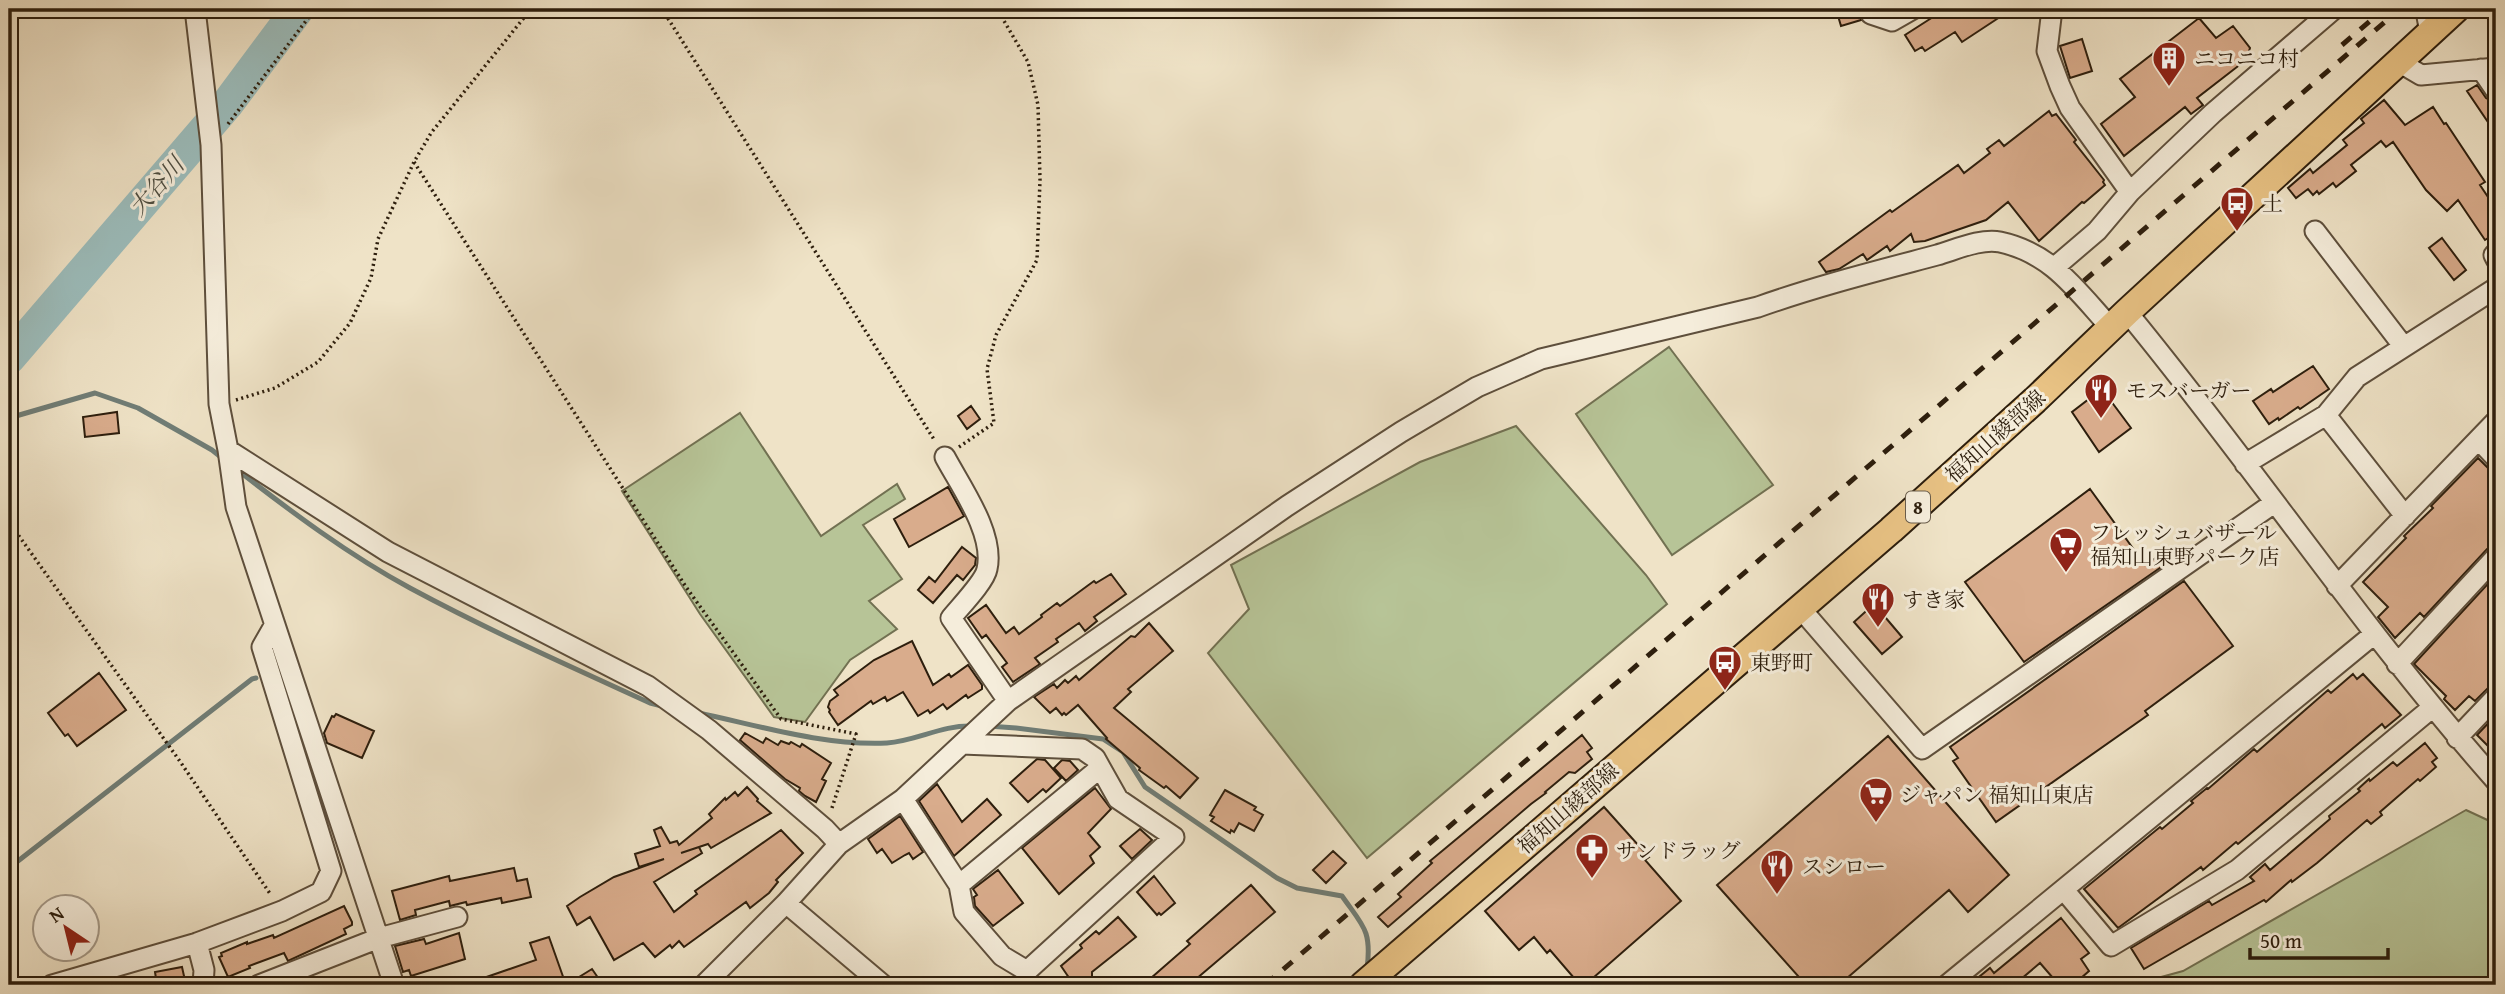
<svg xmlns="http://www.w3.org/2000/svg" width="2505" height="994" font-family="'Gentium Book Plus','Noto Serif JP',serif">
<style>
.green{fill:#b7c497;stroke:#727152;stroke-width:2}
.lines{fill:none;stroke-linecap:round;stroke-linejoin:round}
.stream{stroke:#707d76;stroke-width:5}
.river{stroke:#9cbdbc;stroke-width:33}
.building{fill:#d9ac8c;stroke:#2d1e0d;stroke-width:2}
.minor-casing{stroke:#5e4f3c;stroke-width:23}
.major-casing{stroke:#2d1e0d;stroke-width:30}
.path{stroke:#2d1e0d;stroke-width:3.5;stroke-dasharray:2 3.5;stroke-linecap:butt}
.minor{stroke:#f5eddb;stroke-width:19}
.major{stroke:#e8c284;stroke-width:26}
.rail{stroke:#2d1e0d;stroke-width:5;stroke-dasharray:12 12;stroke-linecap:butt}
.labels{text-anchor:middle;dominant-baseline:central;stroke-width:6;stroke-linejoin:round;paint-order:stroke}
.shield{fill:#f5eddb;stroke:#695c4b;stroke-width:2}
.shield-label{font-size:19px;font-weight:bold;fill:#2d1e0d}
.poi-label{font-size:21px;fill:#2d1e0d;stroke:#f5eddb;text-anchor:start}
.street-label{font-size:21px;fill:#2d1e0d;stroke:#f5eddb}
.water-label{font-size:23px;font-style:italic;fill:#4e4e42;stroke:#f5eddb}
</style>
<rect width="100%" height="100%" fill="#efe3c7"/>
<filter id="stains"><feTurbulence type="fractalNoise" baseFrequency=".00286" numOctaves="4"/><feColorMatrix values="0 0 0 0 .2 0 0 0 0 .09 0 0 0 0 .02 0 0 0 .5 -.17"/></filter>
<radialGradient id="worn" r=".72"><stop offset=".6" stop-color="#630" stop-opacity="0"/><stop offset="1" stop-color="#630" stop-opacity=".3"/></radialGradient>
<path class="green" d="M1669 347 1773 485 1672 555 1576 414Z
M740 413 821 536 897 484 905 499 863 525 902 579 869 601 897 629 850 660 805 722 774 717 700 614 622 491Z
M1516 426 1646 575 1667 604 1367 858 1208 653 1249 609 1231 565 1420 462Z
M2466 810 2496 824V985H2132L2183 971Z"/>
<g class="lines">
<path class="stream" d="M9 418 95 393 138 408 212 450 222 458
M235 468C290 511 349 555 410 588 488 630 569 666 650 703L662 706
M699 713C760 726 824 746 887 743 916 741 942 725 972 726
M988 726 1016 728 1103 739 1123 752 1145 787 1277 878 1297 888 1342 896C1363 926 1372 930 1367 969
M9 868 252 679 256 678"/>
<path class="river" d="M9 358 228 103 298 9"/>
</g>
<path class="building" d="M1836 9H1858L1861 20 1841 26Z
M1928 9H2012L1962 42 1955 32 1925 51 1922 47 1915 51 1905 35 1933 17Z
M2199 18 2216 38 2233 26 2250 48 2246 60 2197 98 2203 105 2191 114 2185 107 2124 156 2101 124 2135 97 2120 79Z
M2082 39 2092 71 2070 78 2060 46Z
M2477 85 2486 98 2496 103V134L2467 91Z
M2384 100 2405 125 2433 107 2444 124 2446 123 2485 182 2480 185 2496 209V233L2485 240 2458 200 2447 211 2426 190 2393 142 2386 147 2381 141 2351 165 2356 171 2336 187 2333 183 2319 194 2317 191 2313 195 2308 189 2296 198 2288 188 2310 169 2313 173 2347 145 2343 140 2364 123 2361 119Z
M2049 111 2052 116 2056 114 2076 140 2074 142 2104 180 2103 182 2105 185 2084 203 2082 202 2039 241 2008 202 1986 220 1925 241 1914 242 1911 234 1890 251 1887 246 1867 260 1863 254 1839 269 1826 272 1819 262 1890 210 1892 212 1958 165 1964 173 1990 153 1987 149 1999 140 2004 146Z
M2442 238 2466 270 2454 280 2429 248Z
M2313 366 2329 389 2300 409 2298 407 2279 420 2278 418 2269 424 2253 401 2271 389 2273 392Z
M2102 389 2131 428 2099 452 2072 412Z
M971 406 980 419 967 429 958 416Z
M117 412 119 433 85 437 83 417Z
M2478 458 2496 476V545L2487 549 2424 617 2420 613 2395 638 2378 617 2388 607 2363 582 2406 538 2404 536 2433 508 2431 506Z
M948 487 964 516 909 547 894 519Z
M2090 489 2145 565 2163 553 2170 561 2024 662 1965 582Z
M962 547 976 558 975 565 963 580 957 575 933 603 918 590 929 577 935 582Z
M1111 574 1126 594 1094 617 1097 621 1085 631 1079 623 1056 639 1058 642 1035 658 1040 664 1013 682 1002 667 1007 663 986 635 982 638 968 618 986 605 1006 633 1014 627 1019 634 1042 617 1041 615 1057 603 1060 606 1094 581 1096 583Z
M2496 575V685L2488 688 2475 701 2469 696 2455 710 2444 699 2446 696 2414 664Z
M2184 581 2233 646 2145 711 2148 715 1996 822 1953 761 1958 758 1950 747Z
M1874 604 1902 637 1882 654 1854 622Z
M1149 623 1173 651 1128 689 1131 692 1114 708 1198 778 1180 798 1166 786 1164 788 1139 770 1140 768 1106 739 1107 738 1078 705 1066 715 1064 713 1062 715 1056 708 1050 713 1034 697 1054 684 1057 688 1065 680 1068 683 1076 676 1079 680 1131 636 1135 637Z
M912 641 933 685 949 674 951 677 968 665 982 685V689L968 698 966 695 947 709 943 704 930 713 928 710 918 716 903 692 887 701 885 697 873 704 871 701 838 725 829 712 830 710 828 707 830 701 838 695 834 690 874 660Z
M99 673 126 710 77 746 68 734 65 736 48 713Z
M2353 674 2357 679 2363 674 2401 715 2385 728 2382 724 2238 844 2236 842 2203 870 2201 867 2118 928 2084 889 2160 827 2162 829 2193 803 2191 801 2207 788 2208 789 2254 749 2257 752 2328 690 2331 693Z
M336 714 374 731 362 758 327 743 324 733 332 716 334 717Z
M2496 715V754L2477 735Z
M745 733 763 743 766 738 778 745 781 741 789 744 791 742 800 747 802 744 831 763 822 779 826 781 816 802 805 796 799 791 800 788 785 779 740 740Z
M1582 735 1592 748 1587 752 1592 759 1575 773 1569 772 1545 792 1546 793 1531 804 1388 927 1378 917 1401 897 1398 894 1432 863 1430 861Z
M1888 736 2009 875 1968 912 1949 890 1839 985H1806L1717 885Z
M2425 743 2437 758 2432 762 2436 767 2420 781 2418 779 2380 812 2382 815 2371 824 2367 820 2317 863 2292 882 2291 880 2266 902 2264 900 2144 969 2131 948 2209 901 2212 905 2254 881 2250 877 2265 864 2270 870 2330 819 2329 816 2360 791 2358 789 2369 779 2370 781 2393 762 2397 766Z
M1037 759 1045 760 1061 778 1046 792 1043 789 1028 802 1010 783Z
M1062 760 1070 761 1078 770 1066 781 1054 768Z
M937 784 962 822 987 799 1001 815 954 856 919 801Z
M747 787 758 799 757 801 771 813 711 848 708 844 681 853 699 847 702 853 654 882 674 912 697 894 695 891 781 830 803 853 776 880 778 882 769 893 750 908 746 902 684 947 679 941 672 948 670 945 655 957 643 943 614 960 590 917 577 925 567 906 580 897 614 877 664 859 639 867 635 854 660 846 654 830 661 827 670 843 677 841 679 845 712 818 709 814 725 798 726 800 735 792 738 796Z
M1095 788 1111 809 1088 833 1100 847 1090 856 1094 863 1059 894 1022 848Z
M1225 790 1256 807 1254 810 1263 815 1254 831 1239 823 1234 832 1231 830 1230 833 1211 821 1214 817 1210 815Z
M1604 807 1649 857 1645 860 1681 901 1585 985H1580L1550 950 1547 953 1534 937 1519 950 1485 911Z
M900 816 923 852 913 859 909 853 905 855 892 863 882 849 877 853 868 839Z
M1140 829 1152 840 1132 859 1120 846Z
M1333 851 1346 863 1326 883 1313 870Z
M514 868 517 881 527 879 531 897 502 903 501 898 467 905 466 902 450 906 449 901 415 910 416 915 400 920 392 891 449 876 450 881Z
M998 870 1023 903 993 926 975 906 974 897 977 895 973 889Z
M1154 876 1175 903 1161 915 1159 913 1157 915 1137 892Z
M1251 885 1275 912 1189 985H1143L1190 944 1187 941Z
M344 906 352 922V925L344 929 346 934 288 961 284 953 249 966 250 968 228 977 219 957 222 956 221 953 247 942V944L273 935 274 938Z
M1118 917 1136 937 1092 972V977L1082 985H1074L1061 966 1082 948 1080 945 1096 931 1099 934Z
M2061 918 2089 953 2081 959 2089 971 2073 985H2059L2040 963 2014 985H1969L1990 968 1994 973Z
M459 933 465 959 411 976 409 970 403 972 395 946 424 939 426 944Z
M549 937 566 985 592 969 603 985H469V983L536 960 530 943Z
M182 967 186 985H157L155 972Z"/>
<g class="lines">
<defs>
<path id="minor" d="M195 9 211 145 219 404 228 450 236 507 394 985
M1870 9 1871 14 1892 21 1913 9
M2052 9 2047 51 2060 86 2070 108 2130 192 2097 231 2056 266
M2428 9 2426 11 2430 33
M2399 62 2421 75 2496 68
M2481 69 2496 91
M2130 192 2213 113 2334 9
M2315 231 2404 347
M2496 253 2494 255 2496 259
M2127 312C2254 466 2364 632 2496 781
M2326 415 2357 377 2496 288
M2479 440 2496 458
M228 450 388 552 648 686 709 730 825 829 839 844
M945 457C961 487 995 534 987 569 985 581 960 607 951 618L1008 701
M2245 464 2326 415 2405 516
M2337 586 2496 421
M1801 609 1922 749 2274 503
M2397 664 2496 557
M2457 738 2496 697
M903 799 959 885 964 912 1002 956 1027 971 1174 837 1118 799 1095 758 1082 749 962 744
M959 885 1100 768
M2064 890 2111 946 2237 870 2433 707
M786 903 883 985
M197 943 204 970 203 985
M52 985 197 943 282 911 321 892 331 871 262 647 274 626
M259 985 379 938 457 917
M704 985 786 903 839 844 903 799 1008 701 1287 506 1401 432 1477 387 1541 359 1758 307C1817 286 1877 271 1937 255 1955 250 1981 238 2000 242 2052 253 2077 291 2111 328
M1947 985 2373 635"/>
<path id="major" d="M1363 985 1891 530 2035 400 2127 312 2456 9"/>
</defs>
<use href="#minor" class="minor-casing"/>
<use href="#major" class="major-casing"/>
<path class="path" d="M662 9 935 441
M228 124 315 9
M414 162 686 587 781 719 856 734 831 811
M236 400 275 388 318 362 350 323 371 278 378 239 414 162 431 133 531 9
M959 447 994 423 987 369 996 335 1037 260 1040 180 1038 105 1028 62 997 9
M9 522 179 760 271 895"/>
<use href="#minor" class="minor"/>
<use href="#major" class="major"/>
<path class="rail" d="M2342 45 2384 9
M1265 985 2400 9"/>
</g>
<defs>
<symbol id="building-pin" viewBox="-11 -11 22 30"><path d="M0 17L-7.5 6A9.5 9.5 0 1 1 7.5 6Z" fill="#8f2418" stroke="#f5eddb"/><path d="M-4-6H4V6H1V3H-1V6H-4ZM-2.5-4.3h1.7v1.8h-1.7ZM.8-4.3h1.7v1.8H.8ZM-2.5-1h1.7V.8h-1.7ZM.8-1h1.7V.8H.8Z" fill="#fff"/></symbol>
<symbol id="bus-pin" viewBox="-11 -11 22 30"><path d="M0 17L-7.5 6A9.5 9.5 0 1 1 7.5 6Z" fill="#8f2418" stroke="#f5eddb"/><path d="M-5-6H5V4H4V6H2V4H-2V6H-4V4H-5ZM-3.5-4V0h7V-4ZM-3.5 1.2v1.5H-2V1.2ZM2 1.2v1.5H3.5V1.2Z" fill="#fff"/></symbol>
<symbol id="restaurant-pin" viewBox="-11 -11 22 30"><path d="M0 17L-7.5 6A9.5 9.5 0 1 1 7.5 6Z" fill="#8f2418" stroke="#f5eddb"/><path d="M-5-6h1v4h1v-4h1v4h1v-4h1v5L-1.5 .5V6h-2V.5L-5-1ZM5-6V6H3V1.5H1.5Q1.5-4 5-6Z" fill="#fff"/></symbol>
<symbol id="supermarket-pin" viewBox="-11 -11 22 30"><path d="M0 17L-7.5 6A9.5 9.5 0 1 1 7.5 6Z" fill="#8f2418" stroke="#f5eddb"/><path d="M-6-5.5h2.5l.6 2H6L4.5 2H-2.5L-4.4-4H-6ZM-1.5 3.2a1.3 1.3 0 1 0 .1 0ZM3 3.2a1.3 1.3 0 1 0 .1 0Z" fill="#fff"/></symbol>
<symbol id="pharmacy-pin" viewBox="-11 -11 22 30"><path d="M0 17L-7.5 6A9.5 9.5 0 1 1 7.5 6Z" fill="#8f2418" stroke="#f5eddb"/><path d="M-2-6h4v4h4v4h-4v4h-4v-4h-4v-4h4Z" fill="#fff"/></symbol>
</defs>
<g fill-rule="evenodd">
<use href="#building-pin" x="2150" y="39" width="38" height="52"/>
<use href="#bus-pin" x="2218" y="184" width="38" height="52"/>
<use href="#restaurant-pin" x="2082" y="371" width="38" height="52"/>
<use href="#supermarket-pin" x="2047" y="525" width="38" height="52"/>
<use href="#restaurant-pin" x="1859" y="580" width="38" height="52"/>
<use href="#bus-pin" x="1706" y="643" width="38" height="52"/>
<use href="#supermarket-pin" x="1857" y="775" width="38" height="52"/>
<use href="#pharmacy-pin" x="1573" y="831" width="38" height="52"/>
<use href="#restaurant-pin" x="1758" y="847" width="38" height="52"/>
</g>
<g class="labels">
<rect class="shield" x="1906" y="491.5" width="24" height="31" rx="5"/>
<g class="shield-label">
<text x="1918" y="507">8</text>
</g>
<g class="poi-label">
<text x="2194" y="58">ニコニコ村</text>
<text x="2262" y="203">土</text>
<text x="2126" y="390">モスバーガー</text>
<text x="2090" y="532">フレッシュバザール<tspan x="2090" dy="24">福知山東野パーク店</tspan></text>
<text x="1902" y="599">すき家</text>
<text x="1750" y="662">東野町</text>
<text x="1900" y="794">ジャパン 福知山東店</text>
<text x="1616" y="850">サンドラッグ</text>
<text x="1802" y="866">スシロー</text>
</g>
<g class="street-label">
<text transform="translate(1995 436) rotate(-42)">福知山綾部線</text>
<text transform="translate(1568 808) rotate(-41)">福知山綾部線</text>
</g>
<g class="water-label">
<text transform="translate(156 186) rotate(-49)">大谷川</text>
</g>
</g>
<rect width="2505" height="994" fill="none" stroke="#efe3c7" stroke-width="35"/>
<rect x="10" y="10" width="2484" height="973" fill="none" stroke="#2d1e0d" stroke-width="3.5"/>
<rect x="18" y="18" width="2470" height="959" fill="none" stroke="#2d1e0d" stroke-width="2"/>
<g transform="translate(66 928) rotate(325)"><circle r="33" fill="#f5eddb" stroke="#a59a89" stroke-width="2"/>
<path d="M0-5L12 26L0 18L-12 26Z" fill="#8f2418"/>
<text y="-10" font-size="19" font-weight="bold" text-anchor="middle" fill="#2d1e0d">N</text>
</g>
<path d="M2250 948v10h138v-10" fill="none" stroke="#2d1e0d" stroke-width="3.5"/>
<text x="2260" y="948" font-size="21" fill="#2d1e0d" stroke="#f5eddb" stroke-width="5" paint-order="stroke">50 m</text>
<rect width="100%" height="100%" filter="url(#stains)"/>
<rect width="100%" height="100%" fill="url(#worn)"/>
</svg>
